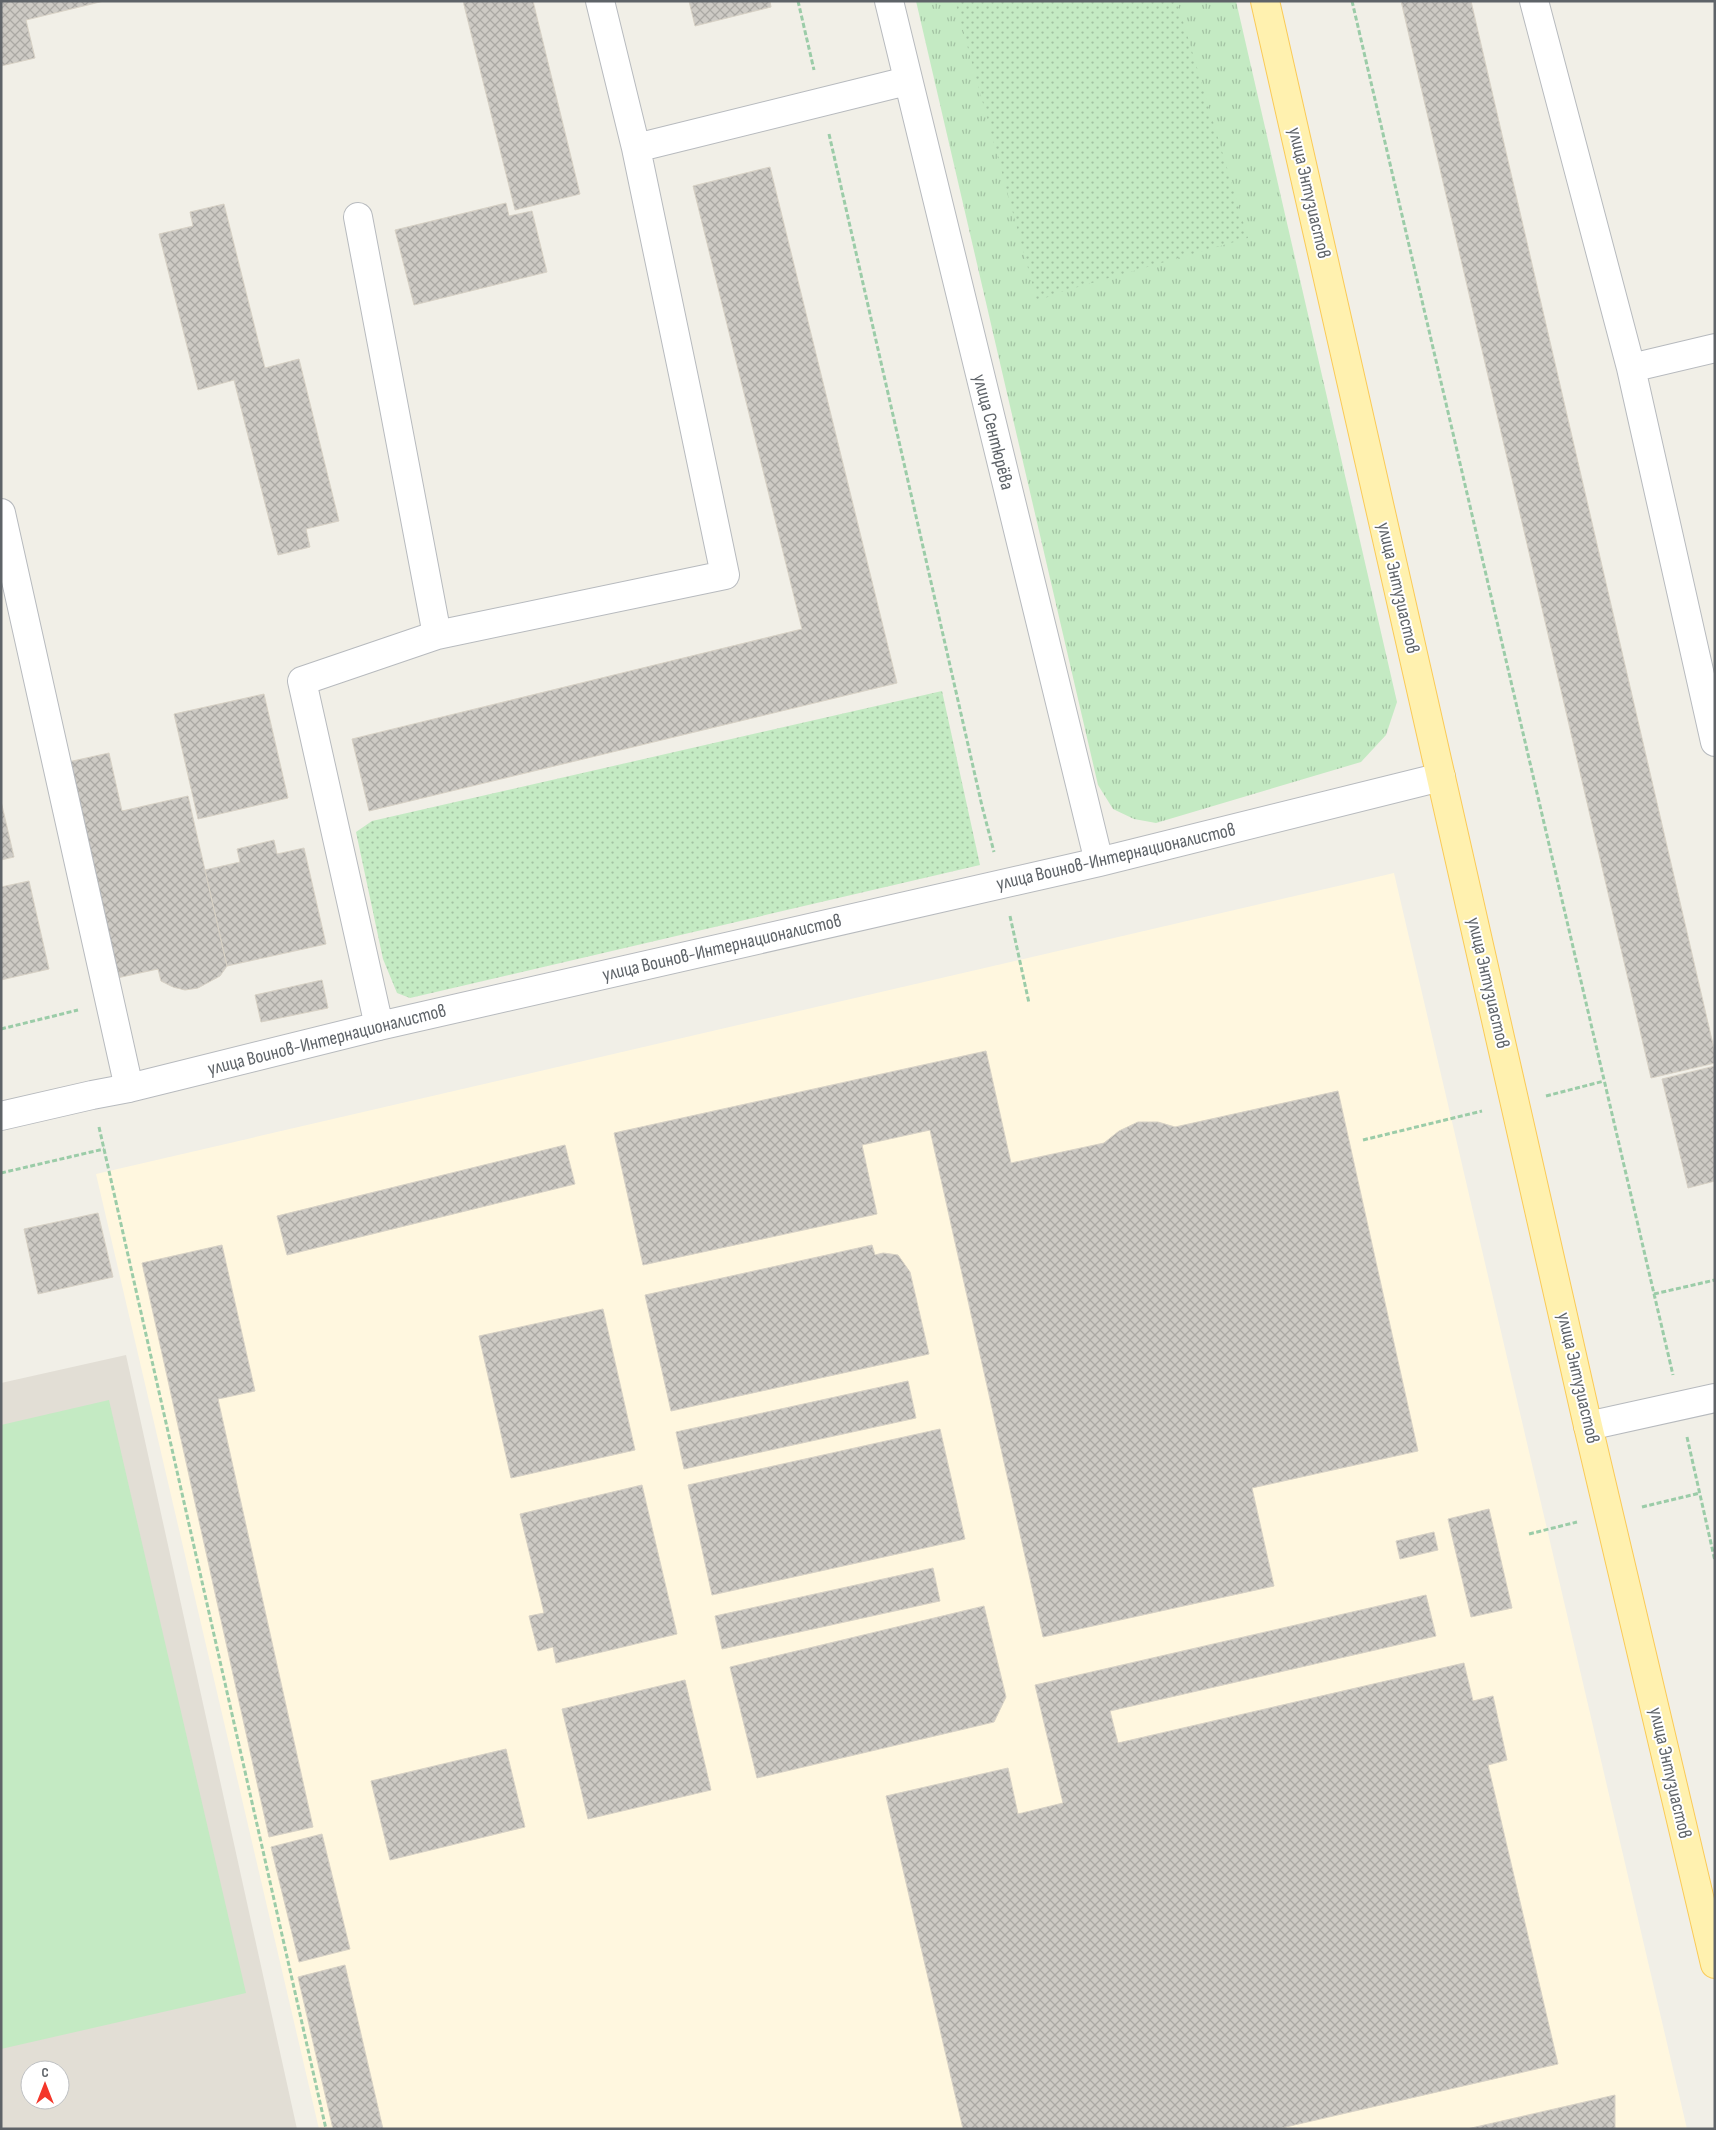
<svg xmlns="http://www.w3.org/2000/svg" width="1716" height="2130" font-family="'Sofia Sans Condensed',sans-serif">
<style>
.commercial{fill:#fff7df}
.education{fill:#e2ded5;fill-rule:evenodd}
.grass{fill:url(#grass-tufts)}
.park{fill:url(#park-dots)}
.pitch{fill:#c4eac3}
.building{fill:url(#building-cross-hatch);stroke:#d7d1c5}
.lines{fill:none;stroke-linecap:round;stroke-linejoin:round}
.minor-casing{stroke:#b7babe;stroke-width:30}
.major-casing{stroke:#faca57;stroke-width:30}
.path{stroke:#9bcca8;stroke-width:3;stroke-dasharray:5 2.5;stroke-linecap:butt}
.minor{stroke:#fff;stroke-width:28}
.major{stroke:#fff1af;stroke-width:28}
.labels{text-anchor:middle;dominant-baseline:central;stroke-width:4;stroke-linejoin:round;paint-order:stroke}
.street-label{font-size:19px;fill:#5e6368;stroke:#fff}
</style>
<defs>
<pattern id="grass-tufts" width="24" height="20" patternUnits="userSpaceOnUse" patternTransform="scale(1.25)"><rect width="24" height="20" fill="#c4eac3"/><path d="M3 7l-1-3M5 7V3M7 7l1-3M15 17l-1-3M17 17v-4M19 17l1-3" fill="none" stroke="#a2c1a2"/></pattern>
<pattern id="park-dots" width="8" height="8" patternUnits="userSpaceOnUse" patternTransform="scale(1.25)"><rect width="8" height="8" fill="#c4eac3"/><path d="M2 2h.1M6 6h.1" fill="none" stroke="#a2c1a2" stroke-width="1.8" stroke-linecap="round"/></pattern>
<pattern id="building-cross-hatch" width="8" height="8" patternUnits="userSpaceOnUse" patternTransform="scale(1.25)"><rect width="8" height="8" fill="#cdcac4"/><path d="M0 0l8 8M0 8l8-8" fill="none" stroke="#aaa8a3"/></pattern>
</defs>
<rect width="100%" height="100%" fill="#f1efe7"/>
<path class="commercial" d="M1394 873 1687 2129H319L96 1174Z"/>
<path class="education" d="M126 1355 297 2129H1V1383ZM30 2070H60V2100H30Z"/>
<path class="grass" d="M916 1H1236L1397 702 1386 735 1361 762 1156 823 1134 819 1113 809 1098 785Z"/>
<path class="park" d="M955 1H1177L1248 238 1064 291 1037 301Z
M942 691 980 865 410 998 397 993 383 959 356 832 372 821Z"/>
<path class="pitch" d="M109 1400 246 1993 1 2049V1425Z"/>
<path class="building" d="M1 1H104L26 20 35 58 1 66Z
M463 1H533L580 194 515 210Z
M689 1H770L771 7 695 26Z
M1401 1H1471L1715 1053V1063L1651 1078Z
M770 167 897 683 369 811 352 739 802 629 693 186Z
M506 203 509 216 532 211 547 272 414 305 395 230Z
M224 204 265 368 299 359 339 521 306 529 310 547 278 555 234 380 198 390 159 234 193 226 190 212Z
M264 694 288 798 198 819 174 714Z
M109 753 122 811 188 796 227 966 220 976 198 988 185 990 173 987 161 981 158 969 117 978 68 762Z
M1 801 14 857 1 860Z
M274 840 277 854 304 848 326 944 227 966 205 870 240 862 237 849Z
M29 881 49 969 1 980V887Z
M322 980 328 1008 261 1022 255 995Z
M986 1051 1011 1163 1104 1143 1119 1131 1138 1122H1158L1175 1127 1338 1091 1418 1451 1252 1488 1274 1586 1043 1637 930 1130 862 1145 877 1214 643 1265 614 1133Z
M1715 1066V1181L1688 1188 1662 1079Z
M565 1145 575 1184 287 1255 277 1216Z
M98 1213 113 1277 38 1294 24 1229Z
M222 1245 255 1391 218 1399 313 1827 269 1837 142 1263Z
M872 1245 875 1255 883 1253 898 1255 910 1272 929 1354 671 1411 645 1295Z
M603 1309 635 1450 511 1478 479 1336Z
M908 1381 916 1418 684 1469 676 1432Z
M940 1429 965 1539 712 1595 688 1485Z
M642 1485 677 1634 556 1663 553 1647 538 1651 529 1616 544 1613 520 1514Z
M1489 1509 1512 1608 1471 1617 1448 1519Z
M1434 1532 1438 1550 1400 1559 1396 1541Z
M933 1568 940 1601 722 1649 715 1616Z
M1426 1595 1436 1636 1110 1711 1118 1743 1464 1663 1473 1701 1493 1696 1507 1760 1488 1765 1558 2064 1277 2129H963L886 1796 1008 1768 1018 1814 1063 1803 1035 1685Z
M984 1606 1006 1697 994 1722 757 1778 730 1667Z
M685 1680 711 1790 588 1819 562 1709Z
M506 1749 525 1827 390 1860 371 1781Z
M322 1834 350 1949 299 1962 271 1847Z
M345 1965 383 2129H333L298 1977Z
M1615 2095V2129H1467Z"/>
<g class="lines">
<defs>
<path id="minor" d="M600 1 636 148
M889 1 1099 862
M1534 1 1631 368 1715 742
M358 217 437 635
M1631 368 1715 348
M1 513 129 1088
M379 1026 302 681 437 635 725 575 636 148 907 81
M1 1116 92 1095 129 1088 379 1026 1099 862 1441 777
M1588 1426 1715 1398"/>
<path id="major" d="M1265 1 1588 1426 1715 1964"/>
</defs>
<use href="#minor" class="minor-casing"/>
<use href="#major" class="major-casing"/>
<path class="path" d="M798 1 814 70
M1352 1 1673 1375
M829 134 982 806 994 852
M1010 916 1029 1003
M1 1029 78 1010
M1546 1096 1604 1081
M99 1127 326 2129
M1363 1140 1482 1111
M1 1173 104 1149
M1654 1294 1715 1280
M1687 1437 1715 1561
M1642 1507 1700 1493
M1529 1534 1577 1522"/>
<use href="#minor" class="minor"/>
<use href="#major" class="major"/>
</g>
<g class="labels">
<g class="street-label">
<text transform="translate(1309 193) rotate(77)">улица Энтузиастов</text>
<text transform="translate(993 432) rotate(76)">улица Сентюрёва</text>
<text transform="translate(1398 588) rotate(77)">улица Энтузиастов</text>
<text transform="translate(1116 857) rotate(-13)">улица Воинов-Интернационалистов</text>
<text transform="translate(722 948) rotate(-13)">улица Воинов-Интернационалистов</text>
<text transform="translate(1488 983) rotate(77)">улица Энтузиастов</text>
<text transform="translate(327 1040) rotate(-14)">улица Воинов-Интернационалистов</text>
<text transform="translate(1578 1378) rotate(77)">улица Энтузиастов</text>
<text transform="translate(1670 1773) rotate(77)">улица Энтузиастов</text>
</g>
</g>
<rect width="1716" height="2130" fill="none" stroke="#5e6368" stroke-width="5"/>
<g transform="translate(45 2085)"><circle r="24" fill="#ffffff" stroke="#bfc1c3"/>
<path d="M0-4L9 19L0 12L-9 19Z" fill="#f4362a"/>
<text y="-8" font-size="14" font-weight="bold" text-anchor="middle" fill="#5e6368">С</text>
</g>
</svg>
